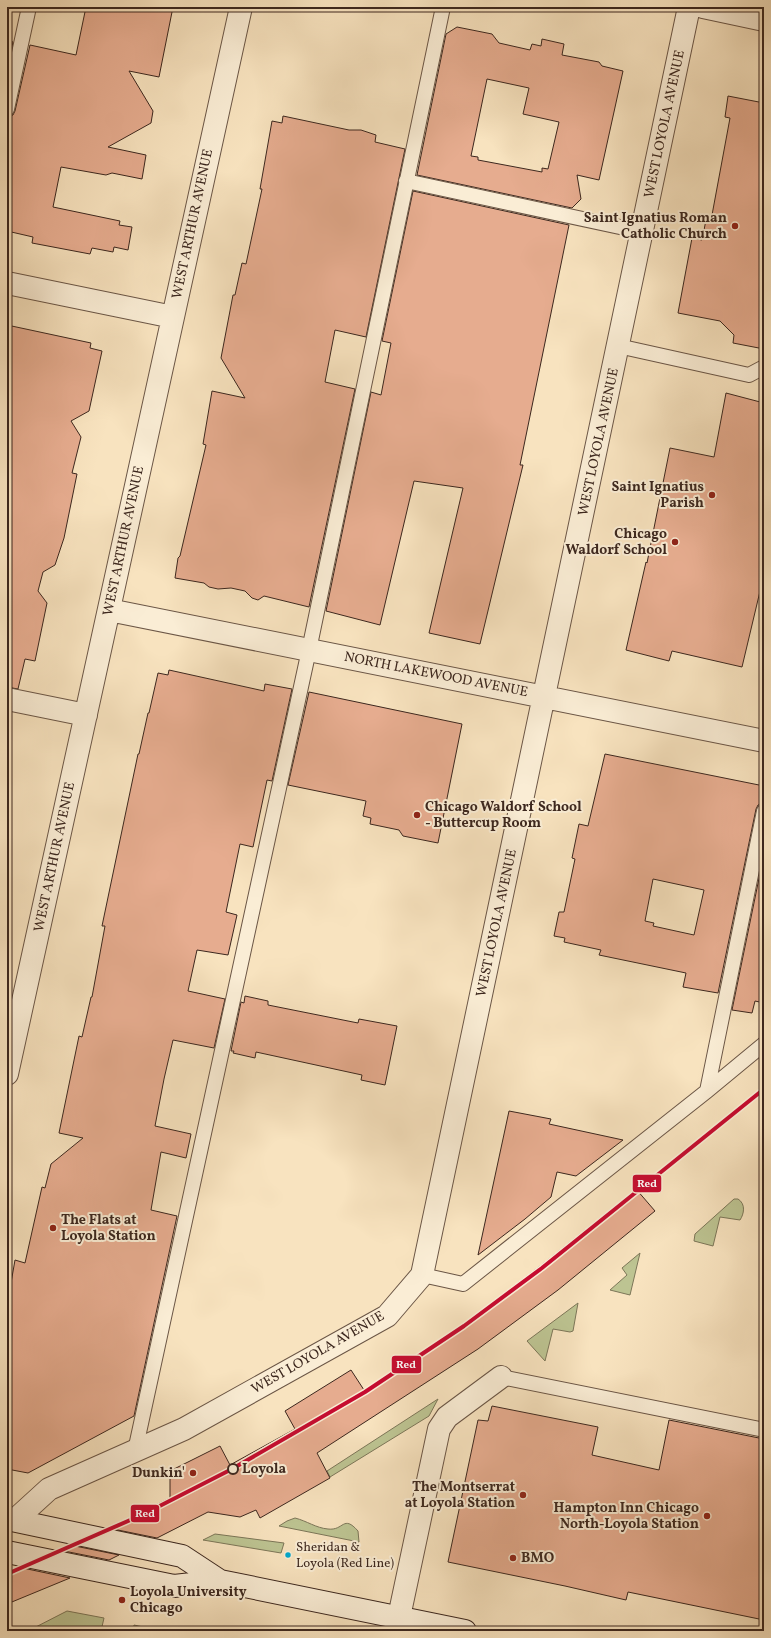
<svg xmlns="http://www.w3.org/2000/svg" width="771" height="1638" font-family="Vollkorn,serif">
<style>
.green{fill:#bdc492;stroke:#7c7658}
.building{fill:#e6ac8f;stroke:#3c271e;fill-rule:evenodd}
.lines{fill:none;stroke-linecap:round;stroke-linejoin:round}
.lane-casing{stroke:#6b5646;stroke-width:16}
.street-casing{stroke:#6b5646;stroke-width:24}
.secondary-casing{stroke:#3c271e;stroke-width:24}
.lane{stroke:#faedd5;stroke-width:14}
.street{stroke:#faedd5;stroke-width:22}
.secondary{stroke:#faedd5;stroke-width:22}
.metro-1-casing{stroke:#faedd5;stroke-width:7}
.metro-1{stroke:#c60c30;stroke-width:4}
.poi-dot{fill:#8f2418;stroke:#faedd5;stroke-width:1.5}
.stop-dot{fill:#faedd5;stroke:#3c271e;stroke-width:2}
.bus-dot{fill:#00a9ce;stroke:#faedd5;stroke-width:1.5}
.labels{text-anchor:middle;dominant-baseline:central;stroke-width:4;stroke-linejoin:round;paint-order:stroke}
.bus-label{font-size:13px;fill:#3c271e;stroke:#faedd5;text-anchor:start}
.street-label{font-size:14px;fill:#3c271e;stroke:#faedd5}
.poi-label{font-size:14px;font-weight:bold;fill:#3c271e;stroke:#faedd5;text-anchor:end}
.stop-label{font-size:14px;font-weight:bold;fill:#3c271e;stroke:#faedd5;text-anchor:start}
.line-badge{stroke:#faedd5;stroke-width:1.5}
.badge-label{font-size:11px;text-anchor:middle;font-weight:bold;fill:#fff}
</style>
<rect width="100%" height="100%" fill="#f8e3bf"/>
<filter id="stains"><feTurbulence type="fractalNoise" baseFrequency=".005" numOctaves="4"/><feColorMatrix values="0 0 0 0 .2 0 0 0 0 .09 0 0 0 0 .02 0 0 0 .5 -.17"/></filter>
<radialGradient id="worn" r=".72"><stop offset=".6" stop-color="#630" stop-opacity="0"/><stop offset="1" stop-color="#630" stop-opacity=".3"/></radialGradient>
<path class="green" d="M734 1199H738C746 1204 744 1214 740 1220L720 1217 713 1246 694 1241 695 1234Z
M640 1253 630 1295 610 1290 627 1275 622 1268Z
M578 1303 573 1331 570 1332 553 1329 545 1361 527 1341Z
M438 1399 429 1416 330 1477 327 1471Z
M295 1518C307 1521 316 1528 328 1529 344 1531 343 1514 358 1531L359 1542 279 1526 287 1521Z
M215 1534 284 1543 281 1553 203 1540Z
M67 1611 104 1618 101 1631H28Z
M134 1625 161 1631H133Z"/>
<path class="building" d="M86 7H173L159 77 129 71 153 111 151 123 108 147 146 155 142 179 112 173 106 175 61 167 53 207 120 221 119 225 132 227 128 250 114 247 113 252 92 248 90 254 32 243 33 237 7 231V117L13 115 15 111 30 45 76 55Z
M457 27 492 34 499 43 530 50 532 44 541 46 542 39 564 44 562 55 599 62 602 66 623 71 599 180 577 175 581 199 572 208 417 175 446 34ZM487 79 529 88 523 114 559 122 548 169 542 168V172L478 160V157L471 156Z
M7 40 13 42 7 69Z
M728 96 764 103V349L733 343 734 335 720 321 678 313 692 238 702 240 707 215H712L730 118 725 117Z
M283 116 349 130H361L376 135 375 142 405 149 366 337 335 330 325 382 355 389 309 607 264 596 258 600 252 598 245 591 231 588 218 589 209 587 204 583 175 578 178 558 180 556 206 445 203 444 212 391 245 398 221 358 233 295H235L242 263 246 264 262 189H260L272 121 282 123Z
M413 191 569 225 520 465H523L480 644 429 633 463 488 414 481 380 625 326 611 371 392 381 395 391 343 382 341Z
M7 325 91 343 90 348 102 351 89 411 71 421 81 437 72 473 77 474 64 538 55 565 43 572 38 591 47 603 35 661 25 659 18 689 7 687Z
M726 393 764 403V588L761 587 742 667 672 651 669 661 626 650 646 562 647 563 670 448 714 457Z
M169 670 264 691 265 684 292 689 272 781 267 780 253 847 240 844 226 912 237 915 228 955 197 950 188 991 225 999 214 1048 173 1040 164 1079 155 1126 191 1134 186 1158 161 1152 151 1210 177 1216 134 1416 28 1473 7 1469V1306L15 1260 25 1263 42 1187 45 1188 51 1164 83 1138 59 1133 79 1036 82 1037 91 997H92L105 926H102L138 754H139L148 713H149L158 673 168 675Z
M309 692 462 724 438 843 403 836 399 830 370 824 371 818 363 816 366 801 288 785Z
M605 754 764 786V803L758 805 756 809 718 993 683 987 686 973 599 955 601 950 564 942 565 938 554 936 559 912H564L575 859 572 858 579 824 588 826ZM653 879 704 890 694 935 653 926 654 923 645 921Z
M764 854V1003L755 1001 752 1013 732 1010Z
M245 996 268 1001V1005L358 1023 359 1019 397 1026 385 1085 361 1080 362 1075 256 1052 255 1058 233 1053 234 1051H231L241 1002 244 1003Z
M509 1111 551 1119 549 1124 623 1140 576 1176 557 1172 551 1197 525 1219 478 1255Z
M636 1189 655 1211 558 1290 478 1349 317 1453 330 1478 260 1518 256 1510 240 1517 208 1512 157 1538 108 1528 170 1498V1471L220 1446 230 1465 295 1429 285 1411 351 1370 364 1390 462 1325 540 1266Z
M492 1406 598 1427 592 1455 659 1470 669 1420 764 1439V1620L628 1592 626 1600 565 1586 448 1562 478 1420 488 1421Z
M70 1545 119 1555 109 1560 59 1550Z
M18 1567 70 1578 7 1604V1572Z"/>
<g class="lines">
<defs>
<path id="lane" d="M7 109 29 7
M406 181 643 232
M618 346 749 375 764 367
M707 1091 764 811
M422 1275 463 1284 707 1091 764 1044
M501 1377 764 1430
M135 1451 309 650 443 7"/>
<path id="street" d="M703 7 764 20
M7 283 173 317
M109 610 764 741
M7 699 86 715
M7 1074 241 7
M15 1520 49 1489 184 1429 387 1316 422 1275 689 7
M396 1631 439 1429 447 1417 501 1377"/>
<path id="secondary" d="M7 1519 182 1556 220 1581
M7 1552 174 1586 220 1581 465 1631"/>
</defs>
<use href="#lane" class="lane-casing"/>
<use href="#street" class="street-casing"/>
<use href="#secondary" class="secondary-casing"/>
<use href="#lane" class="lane"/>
<use href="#street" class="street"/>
<use href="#secondary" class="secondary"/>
<defs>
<path id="metro-1" d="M7 1574 144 1514 232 1469 365 1392 464 1326 542 1268 764 1089"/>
</defs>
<use href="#metro-1" class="metro-1-casing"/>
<use href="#metro-1" class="metro-1"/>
</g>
<g class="poi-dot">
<circle cx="735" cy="226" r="4"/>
<circle cx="712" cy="495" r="4"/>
<circle cx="675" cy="542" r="4"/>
<circle cx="417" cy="815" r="4"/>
<circle cx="53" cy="1228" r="4"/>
<circle cx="193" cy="1473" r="4"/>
<circle cx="523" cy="1495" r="4"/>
<circle cx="707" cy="1516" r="4"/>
<circle cx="513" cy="1558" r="4"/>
<circle cx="122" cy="1600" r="4"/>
</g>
<circle class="stop-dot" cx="233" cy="1469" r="5"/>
<circle class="bus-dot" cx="288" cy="1555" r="3.5"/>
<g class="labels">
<g class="bus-label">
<text x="296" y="1548">Sheridan &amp;<tspan x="296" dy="16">Loyola (Red Line)</tspan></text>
</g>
<g class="street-label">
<text transform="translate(665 124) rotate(-78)">WEST LOYOLA AVENUE</text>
<text transform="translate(193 224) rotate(-78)">WEST ARTHUR AVENUE</text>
<text transform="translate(599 442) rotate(-78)">WEST LOYOLA AVENUE</text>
<text transform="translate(124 541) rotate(-78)">WEST ARTHUR AVENUE</text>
<text transform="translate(436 675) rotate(11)">NORTH LAKEWOOD AVENUE</text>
<text transform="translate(55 857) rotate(-78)">WEST ARTHUR AVENUE</text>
<text transform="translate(497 923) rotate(-78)">WEST LOYOLA AVENUE</text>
<text transform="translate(318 1353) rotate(-30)">WEST LOYOLA AVENUE</text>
</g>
<g class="poi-label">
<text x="727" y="218">Saint Ignatius Roman<tspan x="727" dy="16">Catholic Church</tspan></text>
<text x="704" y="487">Saint Ignatius<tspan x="704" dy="16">Parish</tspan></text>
<text x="667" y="534">Chicago<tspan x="667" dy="16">Waldorf School</tspan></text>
<text x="425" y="807" text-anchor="start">Chicago Waldorf School<tspan x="425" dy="16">- Buttercup Room</tspan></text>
<text x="61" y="1220" text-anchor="start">The Flats at<tspan x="61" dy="16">Loyola Station</tspan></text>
<text x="185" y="1473">Dunkin'</text>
<text x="515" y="1487">The Montserrat<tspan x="515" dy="16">at Loyola Station</tspan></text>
<text x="699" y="1508">Hampton Inn Chicago<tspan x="699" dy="16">North-Loyola Station</tspan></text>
<text x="521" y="1558" text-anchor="start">BMO</text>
<text x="130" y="1592" text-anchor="start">Loyola University<tspan x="130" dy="16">Chicago</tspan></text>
</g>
<g class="stop-label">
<text x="242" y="1469">Loyola</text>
</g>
</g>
<g class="line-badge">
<rect x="632" y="1174" width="30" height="19" rx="4" fill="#c60c30"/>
<rect x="391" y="1355" width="31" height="19" rx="4" fill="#c60c30"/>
<rect x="130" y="1504" width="30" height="19" rx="4" fill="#c60c30"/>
</g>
<g class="badge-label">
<text x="647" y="1187">Red</text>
<text x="406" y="1368">Red</text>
<text x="145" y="1517">Red</text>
</g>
<rect width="771" height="1638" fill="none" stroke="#f8e3bf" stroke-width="24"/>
<rect x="8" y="8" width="755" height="1622" fill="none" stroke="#3c271e" stroke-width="2"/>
<rect x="12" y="12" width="747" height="1614" fill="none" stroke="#3c271e"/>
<rect width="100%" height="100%" filter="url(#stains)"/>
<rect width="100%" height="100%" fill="url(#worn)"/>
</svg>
